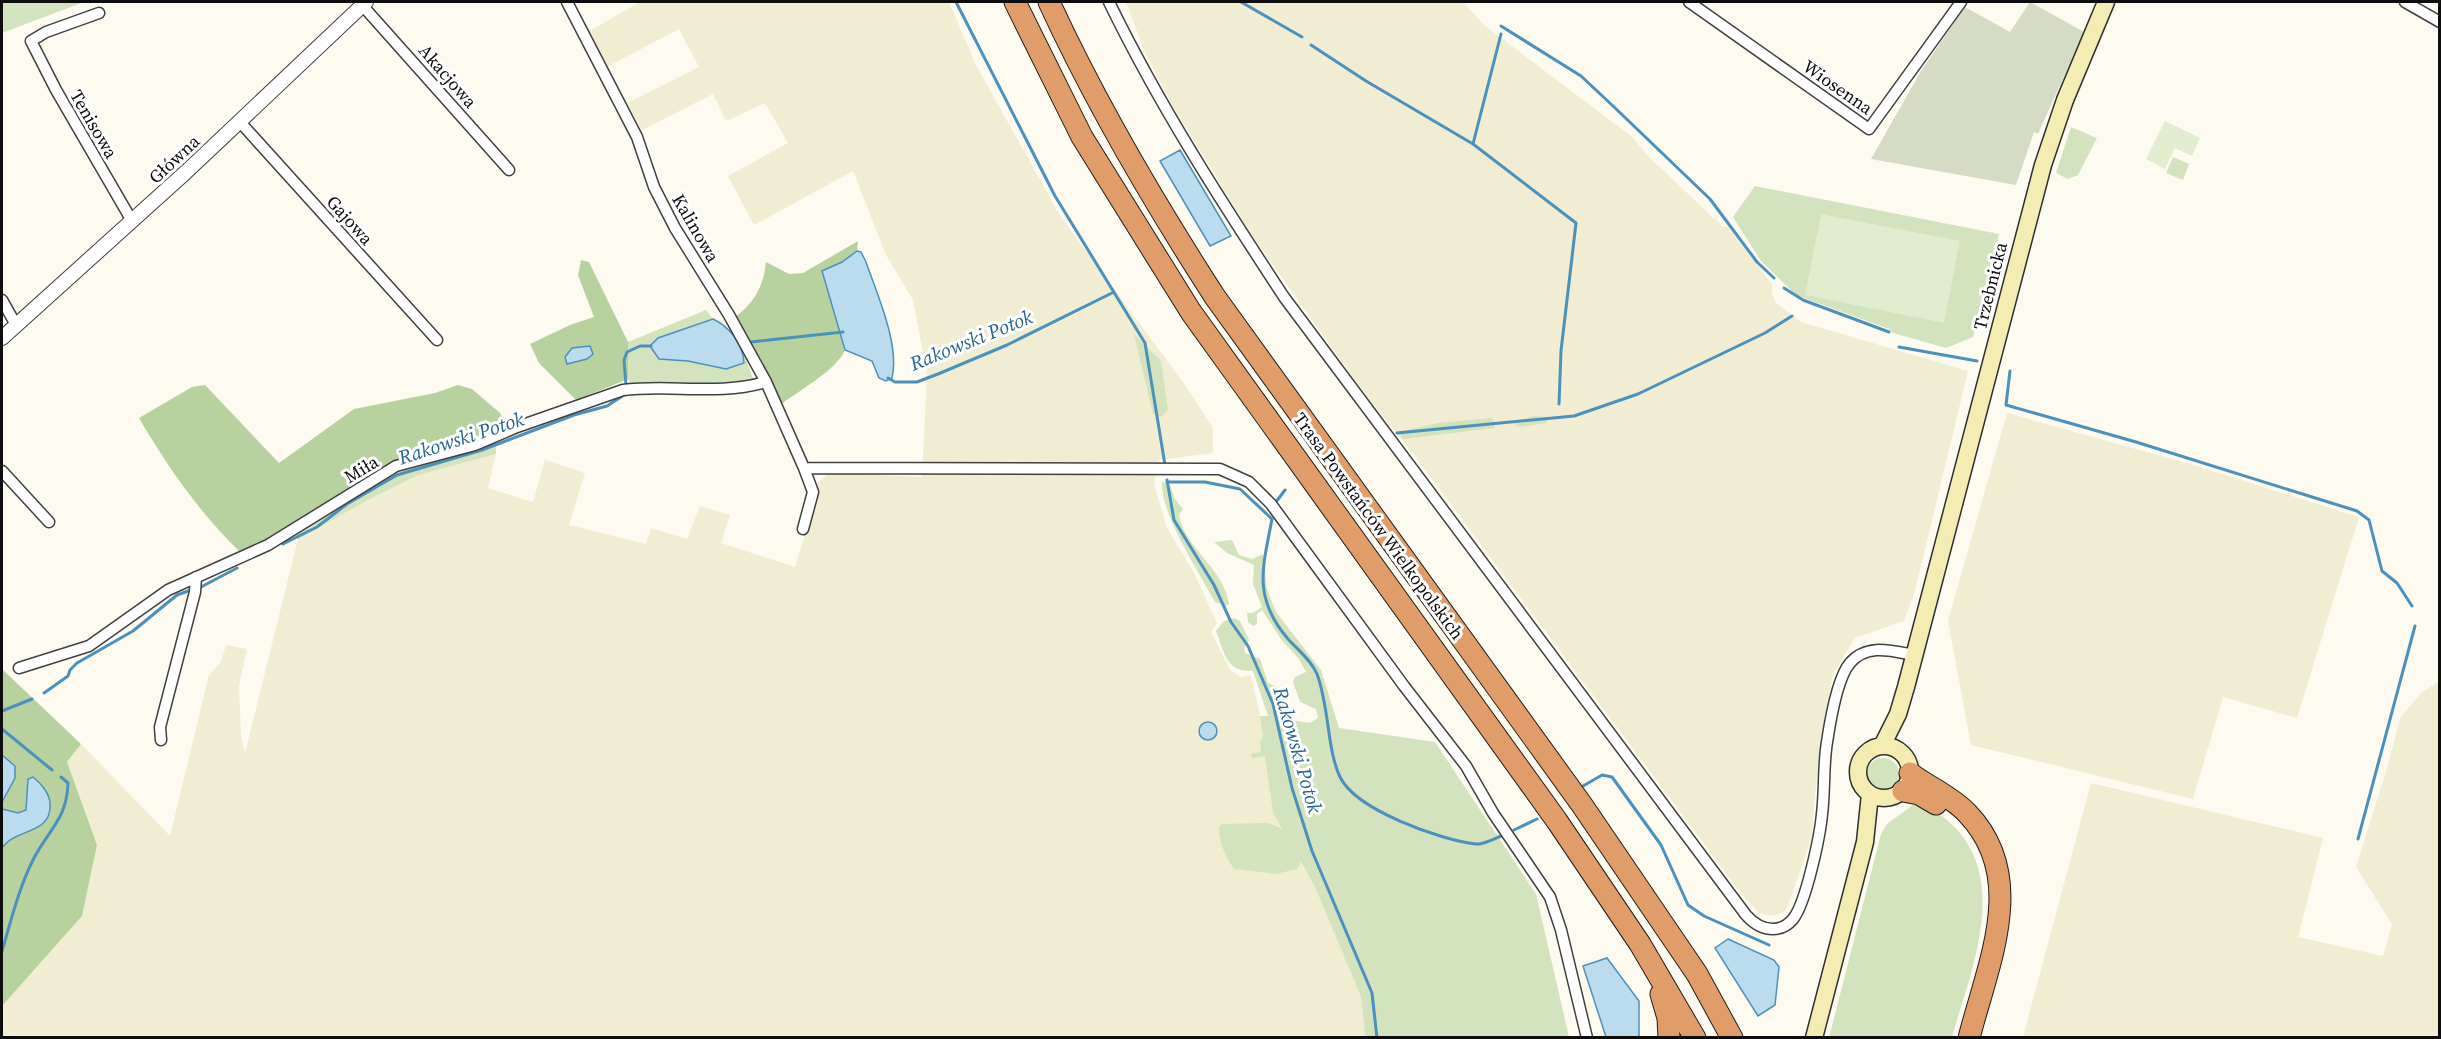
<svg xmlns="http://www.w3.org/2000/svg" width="2441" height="1039" font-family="'Source Serif 4',serif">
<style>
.farmland{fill:#f0edd2}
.green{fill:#d2e3bd}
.forest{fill:#b7d29f}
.cemetery{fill:#d5dcc3}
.pitch{fill:#e2ecce}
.water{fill:#badcee;stroke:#4b91bb;stroke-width:1.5}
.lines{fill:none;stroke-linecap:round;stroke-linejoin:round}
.stream{stroke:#4b91bb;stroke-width:3}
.minor-casing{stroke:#404040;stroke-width:13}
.tertiary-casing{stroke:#404040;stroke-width:16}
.secondary-casing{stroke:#2f2f2f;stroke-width:19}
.motorway-casing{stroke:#1e1e1e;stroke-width:23}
.minor{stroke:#fff;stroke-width:10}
.tertiary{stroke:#fff;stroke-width:14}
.secondary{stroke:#f4ecb3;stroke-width:16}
.motorway{stroke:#e19d69;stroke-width:21}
.labels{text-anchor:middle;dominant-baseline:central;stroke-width:6;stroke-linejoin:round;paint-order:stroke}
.street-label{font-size:18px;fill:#0d0d0d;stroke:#fff}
.water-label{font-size:20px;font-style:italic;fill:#27638f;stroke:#fff}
</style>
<rect width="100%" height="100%" fill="#fdfaef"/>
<path class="farmland" d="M640 2H949L976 65 1059 214 1185 385 1213 428V453L1159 460 1154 484 1167 528 1194 573 1217 623 1211 632 1230 670 1241 677 1251 675 1260 716 1273 813 1315 887 1361 997 1365 1037 2 1038V1006L82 916 97 845 67 762 81 744 170 836 209 675 221 662 226 645 247 649 239 685 241 736 245 753 298 539 368 500 418 475 496 454 488 488 533 502 545 460 585 473 569 525 646 544 651 528 687 539 700 506 730 515 721 543 795 567 817 495 814 485 830 473 922 477 927 374 913 300 886 255 853 171 754 225 728 176 788 143 765 103 726 121 713 94 642 130 627 103 699 67 679 29 607 67 588 32Z
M1126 2H1463L1484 25 1631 136 1649 157 1723 227 1727 226 1772 284V293L1775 302 1801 322 1968 371 1915 591 1904 621 1855 638 1833 674 1820 742 1811 840 1786 911 1773 916 1759 913 1739 891 1420 463 1365 394 1251 234 1172 105 1145 53Z
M2007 413 2197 466 2359 517 2297 718 2223 697 2193 799 1971 745 1948 621Z
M2439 682V1037H2023L2091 783 2323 838 2298 937 2383 956 2392 924 2356 867 2388 765 2400 718 2422 692Z"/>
<path class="green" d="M2 2H84L2 33Z
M2071 127 2097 138 2078 175 2068 179 2056 173Z
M2173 157 2189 164 2183 180 2166 173Z
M1755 186 1999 234 1973 337 1946 348 1893 333 1889 329 1796 295 1761 261 1733 217Z
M706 310 713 319 658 338 659 359 688 361 726 369 744 363V354L754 381 715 386 631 384 628 379V342Z
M1134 334 1161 361 1168 410 1161 417 1153 414Z
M1534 416 1547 417V423L1518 427 1515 424 1516 421Z
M1491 418 1495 422V428L1403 439 1398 432 1438 423Z
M496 440V454L418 475 368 500 298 539 295 534 402 469Z
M1162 481 1170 486 1175 499 1183 509 1179 515C1185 549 1223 567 1229 604L1226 606 1215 602C1199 572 1160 514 1162 481Z
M1232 540 1239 555 1252 559 1263 554 1267 589 1276 612 1321 670 1339 728 1435 742 1536 894 1569 1037H1365L1361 997 1315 887 1301 862 1297 869 1276 874 1234 869C1225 856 1219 842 1219 827L1222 824 1269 823 1282 829 1273 813 1265 756 1252 758 1251 754 1261 752 1260 741 1263 738 1260 716H1268L1253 671C1226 672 1225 654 1216 631L1224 621 1234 618 1240 621 1249 640 1244 648 1245 653 1260 659 1268 683 1288 692 1283 706 1284 719 1310 723 1318 718 1316 709 1300 702 1293 682 1295 677 1306 672 1299 659 1281 639 1262 610 1257 614V624L1253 626 1248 622 1247 613H1253L1262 607 1253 584 1254 565 1227 553 1214 542Z
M1867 774a16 16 0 1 1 32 0a16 16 0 1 1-32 0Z
M1917 802C1927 803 1940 814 1948 821 2012 876 1971 970 1952 1037L1829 1038 1881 834 1887 824Z"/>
<path class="forest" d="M858 241 857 251 842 262 822 271 845 350C836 371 799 390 779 406L735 317C754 304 764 285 766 262L789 274 803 273Z
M581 260 589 262 628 342V379L576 400 539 363 530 344 570 325 594 317 578 275Z
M205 385 279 463 354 409 435 393 458 385 472 389 500 413 506 426 483 437 436 449 379 473 270 538 239 551C199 512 167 466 139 418L192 387Z
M2 669 81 744 67 762 97 845 82 916 2 1006Z"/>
<path class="cemetery" d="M2030 2 2084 32 2038 134 2034 132 2016 185 1871 159 1921 71 1965 7 2010 32Z"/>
<path class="pitch" d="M2165 121 2200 138 2192 156 2175 148 2165 169 2146 159Z
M1821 214 1960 241 1944 323 1805 295Z"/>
<path class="water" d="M1180 150 1231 236 1210 246 1160 161Z
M857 251 861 252 866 262C877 294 900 345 892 378L886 381 879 378 872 361 845 350 822 271 842 262Z
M713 319C730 327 743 344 744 363L726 369 688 361 659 359 650 346 658 338Z
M590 346 593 354 587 359 567 364 565 357 572 348Z
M1199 731a9 9 0 1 1 18 0a9 9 0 1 1-18 0Z
M2 755 15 766V778L2 802Z
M33 777C41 783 50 794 50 804 52 835 15 828 2 848V809L18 813 26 810 28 779Z
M1728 939 1774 960 1779 967 1775 1005 1758 1016 1715 948Z
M1607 958 1639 1001V1037H1606L1583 966Z"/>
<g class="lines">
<path class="stream" d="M956 2 1055 196 1145 343 1165 465
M1241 2 1302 37
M1501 26 1581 76 1613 106 1710 199 1757 262 1774 278
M1311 45 1366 81 1473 144 1576 223 1561 351 1559 404
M1473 144 1501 34
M1784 288 1803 300 1889 332
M751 342 843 332
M1899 347 1977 361
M2010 371 2006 405 2136 442 2357 511 2369 520 2382 571 2397 583 2412 606
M888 378 895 382H917L938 374 1007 345 1114 292
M626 385 624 360 627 352 640 346H651
M1397 433 1574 416 1638 394 1765 333 1792 316
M1167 480 1174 520 1214 585 1231 622 1248 646 1273 704 1292 788 1312 851 1372 993 1377 1038
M1167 482H1205L1240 489 1272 519C1263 567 1252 597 1288 639 1298 650 1311 660 1317 674 1329 705 1327 750 1340 777 1356 810 1440 840 1476 844 1483 845 1494 839 1501 836
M1276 502 1285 490
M283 544 317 527 347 504 397 475 482 450 574 415 607 406 624 395
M201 587 237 568
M44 693 68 676 70 670 77 663 133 631 177 595 191 590
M2 711 32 699
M2 729 52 770
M1583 786 1602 775 1612 777 1661 845 1688 905 1704 916 1769 945
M1514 830 1537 819
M2358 839 2415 626
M2 951C11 921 19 887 34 858 49 829 67 819 68 783L61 777"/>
<defs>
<path id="minor" d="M567 2 637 137 654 187 675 228 729 315 766 382 804 468 813 492 803 529
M1109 2C1159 105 1221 201 1284 297L1746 915C1753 923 1762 929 1773 929 1781 929 1788 925 1793 919 1806 903 1820 836 1822 814 1825 790 1823 766 1827 742 1830 722 1837 678 1850 663 1867 643 1892 651 1914 655
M1689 2 1869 129 1961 2
M2405 2 2440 22
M362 5 509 170
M99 13 46 32 31 41 56 90 132 221
M240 122 437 340
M2 300 16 325
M804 468 1220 469 1249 482 1271 504 1404 686 1466 766 1493 813 1550 897 1561 930 1587 1038
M2 471 49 522
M19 668 89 646 168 590 268 545 396 466 475 445 517 427 623 390C671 384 718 396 766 382
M161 740 160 727 195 592 196 577"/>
<path id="tertiary" d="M2 338 186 172 366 2"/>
<path id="secondary" d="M1858 772a26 26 0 1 1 52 0a26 26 0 1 1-52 0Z
M1882 746 1898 714 1906 687 2043 165 2065 100 2106 2
M1814 1038 1865 842 1870 794"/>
<path id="motorway" d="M1015 2 1082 137 1191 312 1557 821 1640 944 1695 1038
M1049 2C1096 104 1153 201 1215 297L1582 805 1697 974 1732 1038
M1910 773C1928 787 1951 796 1967 813 2029 877 1988 963 1969 1038
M1903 791 1919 794 1936 804
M1661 994 1668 1018 1669 1038"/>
</defs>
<use href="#minor" class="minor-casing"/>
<use href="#tertiary" class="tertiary-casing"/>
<use href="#secondary" class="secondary-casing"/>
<use href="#motorway" class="motorway-casing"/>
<use href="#minor" class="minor"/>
<use href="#tertiary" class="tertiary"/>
<use href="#secondary" class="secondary"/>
<use href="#motorway" class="motorway"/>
</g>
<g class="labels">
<g class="street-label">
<text transform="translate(448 76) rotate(49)">Akacjowa</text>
<text transform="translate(1838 87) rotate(35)">Wiosenna</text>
<text transform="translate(94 124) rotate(60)">Tenisowa</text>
<text transform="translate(174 159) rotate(-43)">Główna</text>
<text transform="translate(350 220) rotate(48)">Gajowa</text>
<text transform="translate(696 228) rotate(60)">Kalinowa</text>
<text transform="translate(1990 286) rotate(-76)">Trzebnicka</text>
<text transform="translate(361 469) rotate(-31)">Miła</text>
<text transform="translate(1379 526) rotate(54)">Trasa Powstańców Wielkopolskich</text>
</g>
<g class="water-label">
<text transform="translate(971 340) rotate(-22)">Rakowski Potok</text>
<text transform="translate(461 438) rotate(-18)">Rakowski Potok</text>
<text transform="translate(1298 750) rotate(74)">Rakowski Potok</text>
</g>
</g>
<rect width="2441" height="1039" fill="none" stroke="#0d0d0d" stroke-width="6"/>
</svg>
